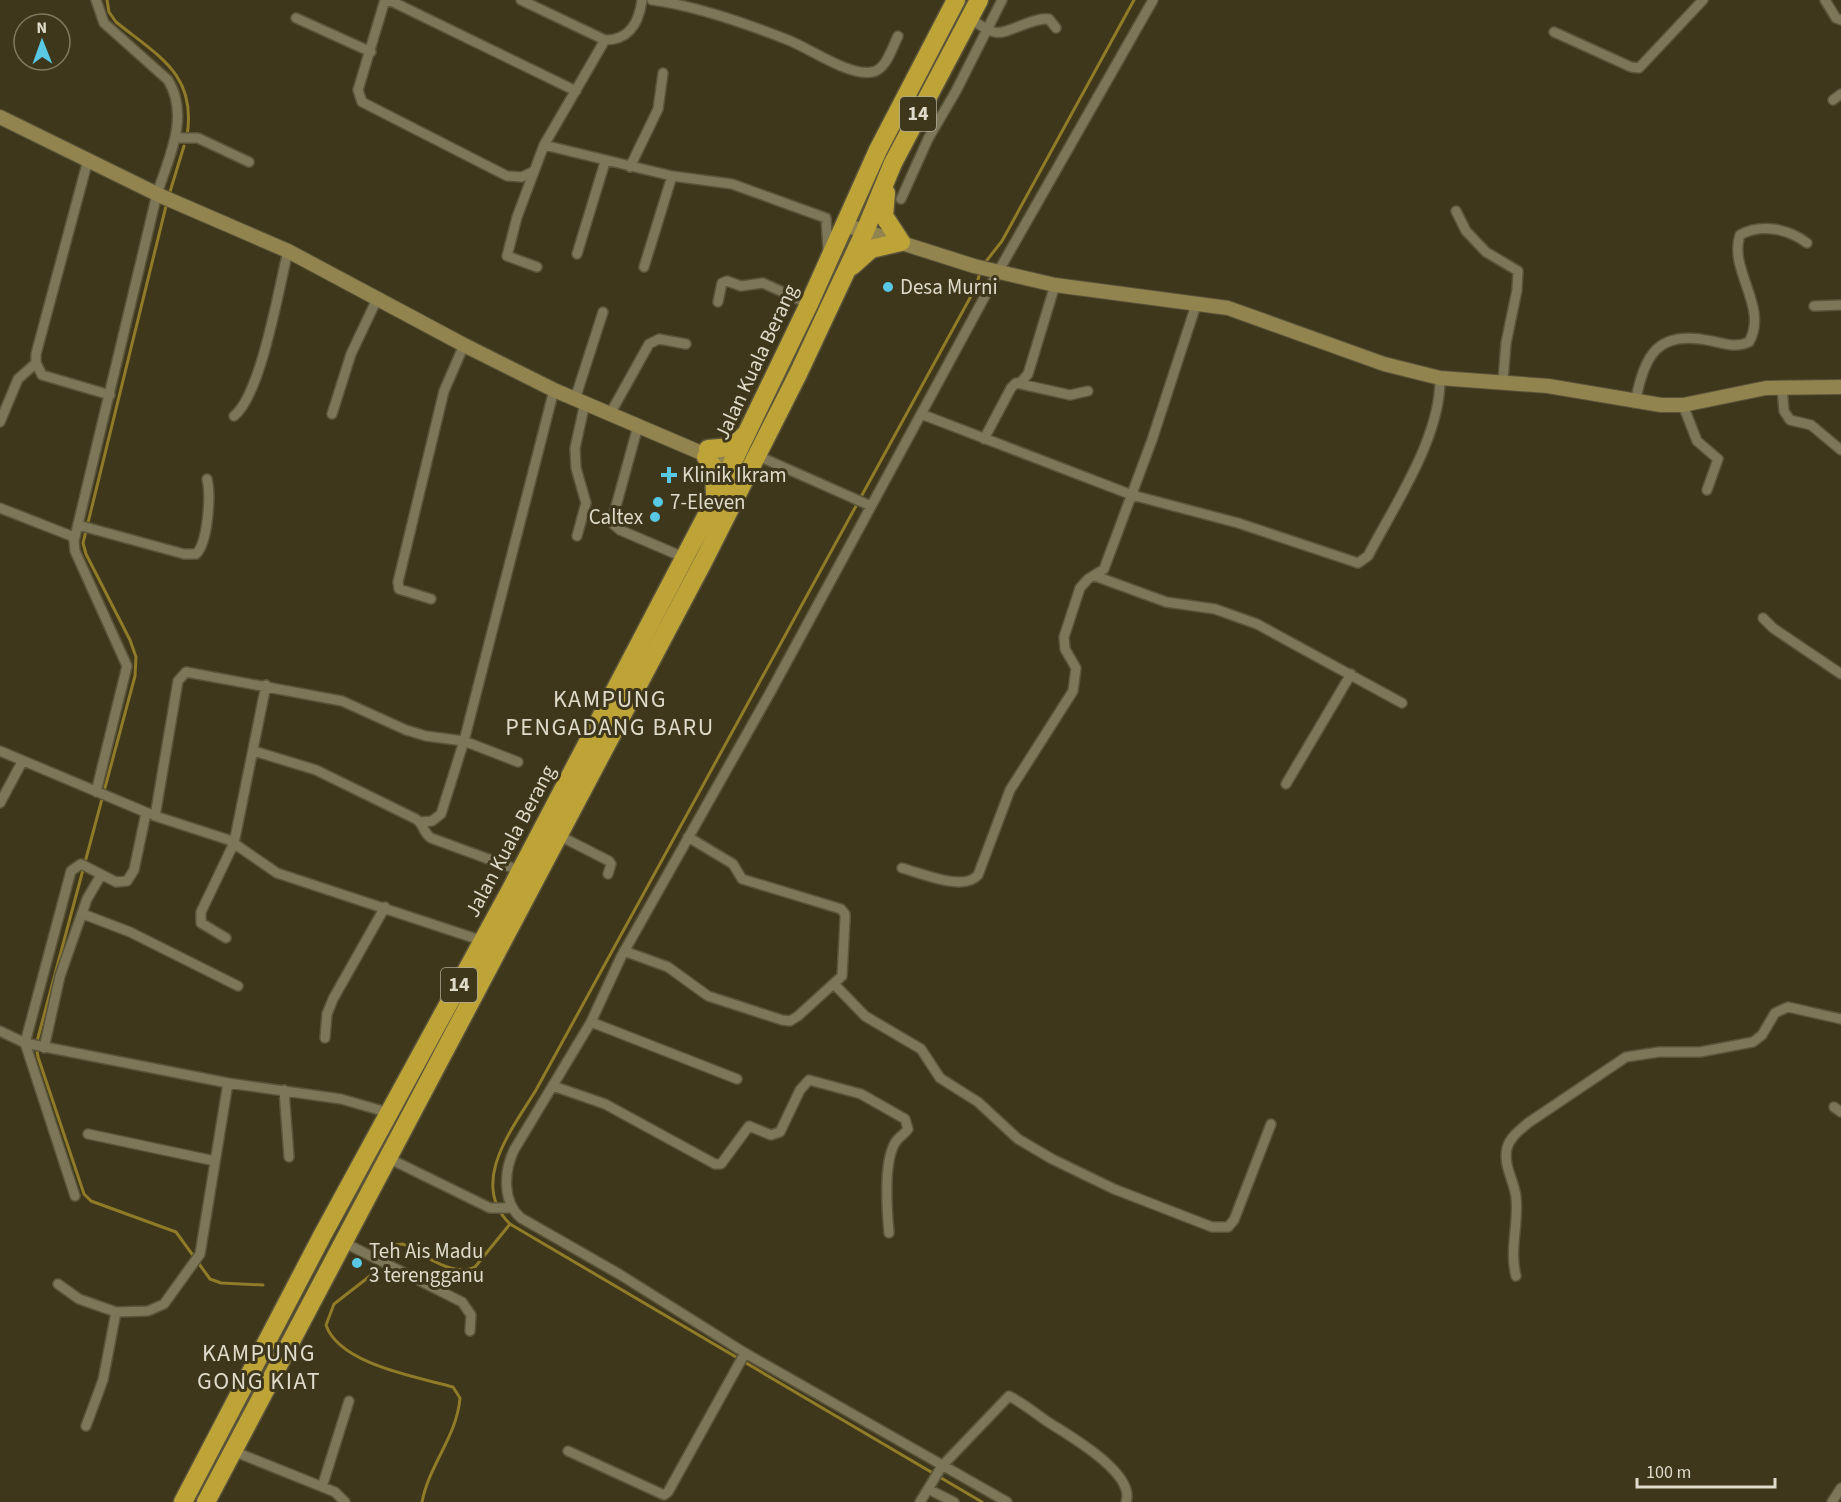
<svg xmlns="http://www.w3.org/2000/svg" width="1841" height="1502" font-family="'Source Sans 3',sans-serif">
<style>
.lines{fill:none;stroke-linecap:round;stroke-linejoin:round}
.stream{stroke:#8f7b28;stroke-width:3}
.street-casing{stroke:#5a543b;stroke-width:12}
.secondary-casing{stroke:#5a543b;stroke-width:16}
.highway-casing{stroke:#5a543b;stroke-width:21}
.street{stroke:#7e7658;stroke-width:9}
.secondary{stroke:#91844e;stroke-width:14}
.highway{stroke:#bea437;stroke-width:18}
.poi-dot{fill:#58c8e4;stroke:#3f371b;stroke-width:2}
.labels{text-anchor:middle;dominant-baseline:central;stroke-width:6;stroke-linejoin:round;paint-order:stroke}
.shield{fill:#3f371b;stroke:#afaa96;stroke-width:1.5}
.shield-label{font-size:20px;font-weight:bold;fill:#dfdbca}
.poi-label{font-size:21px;fill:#dfdbca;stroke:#3f371b;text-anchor:start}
.street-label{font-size:21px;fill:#dfdbca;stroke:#3f371b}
.quarter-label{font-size:24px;letter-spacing:1.5px;fill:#dfdbca;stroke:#3f371b}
</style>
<rect width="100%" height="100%" fill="#3f371b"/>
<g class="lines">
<path class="stream" d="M107 0 109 12 116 22C158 56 197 74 187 136
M169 195 184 146
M167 202 83 543 86 554 130 640 136 657 135 676 36 1045 38 1057 84 1194 91 1201 176 1232 210 1279 221 1283 263 1285
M984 264 1002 241 1134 0
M980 272 976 287 536 1090C513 1128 468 1183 510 1224L982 1502
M382 1258 394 1245 403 1244C423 1254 453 1278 475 1267L510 1224
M379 1264 370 1276 334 1304 326 1325C339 1364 417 1377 453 1387L460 1398C457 1436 429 1465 422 1502"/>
<defs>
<path id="street" d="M521 0 605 40C630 40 639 22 642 0
M652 0C697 6 745 23 788 40 809 48 850 77 872 72 886 70 892 48 898 36
M1825 0 1836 18 1841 20
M296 18 371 52
M969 18C977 23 986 30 994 32 1007 36 1030 17 1049 19L1056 28
M1554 32 1631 67 1639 68 1703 0
M1833 100 1841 94
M176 138H198L249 162
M544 145 672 176 732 184 826 218 828 251
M88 160 36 354V363L42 375 110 395
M630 167 658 109 663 73
M534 171 522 177 507 176 362 102 358 90 384 3 391 1 576 91
M901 199 928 139 956 91 1002 0
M1456 211 1466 231 1486 252 1518 271 1517 290 1506 343 1503 381
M577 254 605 162
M537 267 507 256 517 217 544 145 605 40
M644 267 672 176
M718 302 722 283 727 281 741 286 763 283 809 304
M1814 306 1841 305
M1021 382 1028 374 1055 285
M1782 387 1784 411 1790 420 1811 425 1841 450
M575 399 603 312
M1635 403C1645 354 1657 329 1712 341 1725 344 1736 348 1749 342 1769 307 1728 270 1740 235 1761 223 1789 229 1807 243
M1683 405 1697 441 1718 459 1707 490
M332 414 351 354 377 299
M610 414 649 344 659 339 686 344
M921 414 1132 495 1238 523 1358 563 1368 556C1395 504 1441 437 1440 378
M234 416C261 395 279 287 288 251
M0 422 18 379 36 363
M638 426 613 517 614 525 620 530 683 557
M984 439 1011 388 1016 383 1070 395 1088 391
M765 459 871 506
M0 508 74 537
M78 525 184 554H196C208 543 211 495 207 479
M577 536 586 503 576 468 575 448 585 403
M1095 576 1166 602 1215 609 1257 624 1402 703
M431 599 399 589 398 582 444 391 464 345
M1763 618 1773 628 1841 674
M0 751 150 814
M254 751 316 770 416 819C424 824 423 833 431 838L521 871
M1286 784 1351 674
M96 792 127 666 75 551 74 541 157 194C169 157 190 116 168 80L104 23 96 0
M0 803 22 762
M420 822 432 821 441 814 464 741 518 762
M558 835 609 861 611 864 608 874
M902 868C920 873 964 892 978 875L1010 790 1073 691 1076 668 1065 649 1064 637 1080 588 1088 579 1104 569 1152 440 1197 302
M83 914 130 932 238 986
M226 938 201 923V912L234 843 266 685
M483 941 277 873 229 840 155 816 178 681 186 672 342 701 406 730 426 736 464 741 554 390
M624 951 668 967 708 996 782 1020 790 1021 798 1016 842 976 845 920V914L841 909 742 879 733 864 688 837
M835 985 865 1016 921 1049 940 1078 978 1102 1018 1139 1052 1159 1114 1189 1212 1227H1228L1234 1220 1271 1124
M591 1022 737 1079
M0 1031 25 1043 71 871 81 864 116 882 127 881 134 870 146 813
M325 1038 327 1014 333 999 385 907
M25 1043 228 1083 341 1099 390 1113
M25 1043 75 1196
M44 1048 60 976 87 899 101 875
M553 1086 605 1104 715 1164H721L749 1126 771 1135 780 1132 800 1090 809 1080 861 1094 905 1119 908 1129C904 1135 898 1137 895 1143 883 1163 887 1211 889 1233
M284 1090 289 1157
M1834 1107 1841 1112
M88 1134 215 1161
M388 1158 490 1208H512
M343 1242 462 1302 471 1315 470 1331
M1516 1276C1509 1249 1519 1224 1516 1197 1514 1180 1503 1166 1507 1148 1510 1137 1520 1130 1528 1123L1626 1057 1659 1052H1700L1753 1042 1762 1035 1775 1013 1788 1007 1841 1019
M58 1284 79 1299 116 1312 148 1311 164 1304 200 1254 228 1083
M86 1426 103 1380 116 1312
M233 1451 335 1492 345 1502
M568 1451 664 1495 668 1492 745 1353
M322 1487 349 1401
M928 1489 954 1502
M920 1502 942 1466 1009 1396C1023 1403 1035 1413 1048 1422 1068 1435 1136 1473 1126 1502
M1007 1502 745 1353 619 1274 521 1218C502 1202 504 1171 514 1150L591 1022 621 957 771 691 998 272 1153 0
M1832 1502 1841 1488"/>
<path id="secondary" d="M0 117 161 196 288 251 464 345 554 390 739 469
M845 225 974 266 1055 285 1228 308 1384 364 1440 378 1548 386 1661 405H1683L1766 388 1841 387"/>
<path id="highway" d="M852 266 871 249 901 242 884 216 886 193
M708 449 732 447 746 434
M706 457 714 468 715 494
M183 1502 322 1236 511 889 712 505 809 304 878 150 956 0
M206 1502 703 562 798 374 865 231 893 163 979 0"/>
</defs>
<use href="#street" class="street-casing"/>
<use href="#secondary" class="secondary-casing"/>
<use href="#highway" class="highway-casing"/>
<use href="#street" class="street"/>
<use href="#secondary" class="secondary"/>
<use href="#highway" class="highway"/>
</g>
<g class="poi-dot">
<circle cx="888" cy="287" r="6"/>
<path d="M666 466h6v6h6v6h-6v6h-6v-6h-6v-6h6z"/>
<circle cx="658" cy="502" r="6"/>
<circle cx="655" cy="517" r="6"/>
<circle cx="357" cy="1263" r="6"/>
</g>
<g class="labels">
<g class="shield">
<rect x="900" y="97" width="36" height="34" rx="4.5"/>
<rect x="441" y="968" width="36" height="34" rx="4.5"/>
</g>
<g class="shield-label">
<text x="918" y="114">14</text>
<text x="459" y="985">14</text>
</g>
<g class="poi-label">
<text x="900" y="287">Desa Murni</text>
<text x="682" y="475">Klinik Ikram</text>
<text x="670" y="502">7-Eleven</text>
<text x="643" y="517" text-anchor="end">Caltex</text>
<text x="369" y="1251">Teh Ais Madu<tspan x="369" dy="24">3 terengganu</tspan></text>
</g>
<g class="street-label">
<text transform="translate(756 362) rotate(-65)">Jalan Kuala Berang</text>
<text transform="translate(510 841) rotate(-62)">Jalan Kuala Berang</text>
</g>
<g class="quarter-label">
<text x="610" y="699">KAMPUNG<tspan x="610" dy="28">PENGADANG BARU</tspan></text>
<text x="259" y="1353">KAMPUNG<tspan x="259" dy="28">GONG KIAT</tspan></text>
</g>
</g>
<g transform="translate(42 42) rotate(359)"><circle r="28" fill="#3f371b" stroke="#7f7961" stroke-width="1.5"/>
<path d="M0-4.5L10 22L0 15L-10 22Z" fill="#58c8e4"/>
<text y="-9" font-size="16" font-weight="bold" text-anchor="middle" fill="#dfdbca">N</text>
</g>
<path d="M1637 1478v9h138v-9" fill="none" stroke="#dfdbca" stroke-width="3"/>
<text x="1646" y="1478" font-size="18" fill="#dfdbca" stroke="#3f371b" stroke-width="4.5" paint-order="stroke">100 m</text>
</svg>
